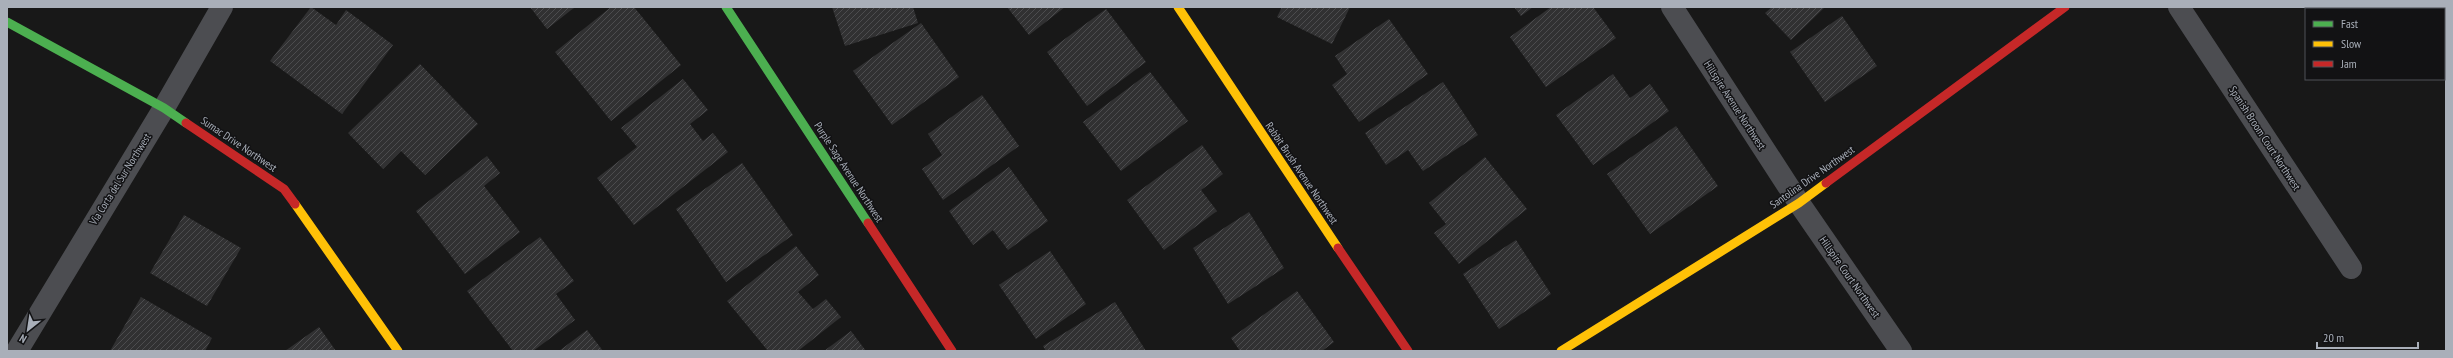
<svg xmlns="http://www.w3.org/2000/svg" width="2453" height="358" font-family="'PT Sans Narrow',sans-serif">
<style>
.building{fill:url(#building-hatch)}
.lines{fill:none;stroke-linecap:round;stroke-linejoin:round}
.street{stroke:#4c4d51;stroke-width:22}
.fast{stroke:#4caf50;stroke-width:9}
.slow{stroke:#ffc107;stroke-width:9}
.jam{stroke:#c62828;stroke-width:9}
.labels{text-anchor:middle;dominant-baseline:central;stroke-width:3;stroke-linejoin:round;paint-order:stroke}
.street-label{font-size:11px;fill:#a9afb9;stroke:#121214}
</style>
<defs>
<pattern id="building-hatch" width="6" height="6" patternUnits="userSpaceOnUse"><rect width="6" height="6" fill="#313132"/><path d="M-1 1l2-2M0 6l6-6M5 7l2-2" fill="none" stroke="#4c4c4e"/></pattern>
</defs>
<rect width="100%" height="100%" fill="#181818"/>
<path class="building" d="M311 7 336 25 346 10 393 45 342 114 270 61Z
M530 7H575L547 29Z
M611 7H634L681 65 611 121 555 52Z
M832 7H913L918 23 845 46Z
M1007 7H1065L1029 35Z
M1282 7H1350L1332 44 1277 17Z
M1514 7H1533L1521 16Z
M1551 7H1593L1616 38 1546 87 1510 37Z
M1772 7H1825L1791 40 1765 13Z
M1106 9 1146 62 1087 106 1047 52Z
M1842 16 1877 66 1825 102 1790 52Z
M1389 19 1428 74 1359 122 1332 85 1347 74 1335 56Z
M921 23 959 77 892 125 853 71Z
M420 64 478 124 425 175 401 151 383 169 348 133Z
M1150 72 1188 121 1121 171 1083 122Z
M1613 74 1630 98 1650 84 1669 111 1593 165 1556 115Z
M683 79 708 110 690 124 703 141 713 133 728 152 634 225 597 178 637 147 621 128Z
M1443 82 1478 135 1423 171 1408 150 1386 165 1365 133Z
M982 95 1019 146 943 200 922 169 942 155 928 134Z
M1676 126 1718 186 1650 234 1607 174Z
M1202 145 1223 174 1201 190 1217 211 1164 250 1127 200Z
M487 156 500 173 484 186 520 232 465 274 416 211Z
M1485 157 1527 209 1459 264 1434 233 1446 224 1429 203Z
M742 163 793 235 726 282 676 209Z
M1009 167 1048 221 1008 250 993 230 973 245 949 211Z
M1249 212 1284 268 1228 304 1193 248Z
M184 215 241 248 207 306 150 273Z
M540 237 574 281 556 294 575 320 533 351H513L467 291Z
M1516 240 1551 294 1499 329 1463 274Z
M796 246 819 275 798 292 813 309 826 299 841 317 798 351H768L727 301Z
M1050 251 1086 304 1036 339 999 285Z
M1297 291 1334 342 1322 351H1240L1231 338Z
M141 297 212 338 205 351H110Z
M1115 302 1146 351H1046L1043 346Z
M319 327 336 351H285Z
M587 330 603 351H559Z
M851 331 866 351H824Z"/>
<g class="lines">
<path class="street" d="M1672 7 1799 203 1901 351
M2179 7 2351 268
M17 351 164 108 222 7"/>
<path class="fast" d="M726 7 868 223
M7 22 164 108 186 123"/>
<path class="slow" d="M1178 7 1338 248
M295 204 398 351
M1561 351 1799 203 1826 183"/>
<path class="jam" d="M186 123 284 189 295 204
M1826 183 2065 7
M868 223 952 351
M1338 248 1408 351"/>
</g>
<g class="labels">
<g class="street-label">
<text transform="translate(1735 105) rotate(57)">Hillspire Avenue Northwest</text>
<text transform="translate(2265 138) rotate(57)">Spanish Broom Court Northwest</text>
<text transform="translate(239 144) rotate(34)">Sumac Drive Northwest</text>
<text transform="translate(849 172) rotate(57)">Purple Sage Avenue Northwest</text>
<text transform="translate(1302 173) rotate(56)">Rabbit Brush Avenue Northwest</text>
<text transform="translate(1812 177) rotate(-35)">Santolina Drive Northwest</text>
<text transform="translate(120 179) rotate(-58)">Via Corta del Sur Northwest</text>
<text transform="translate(1850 277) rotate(55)">Hillspire Court Northwest</text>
</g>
</g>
<rect width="2453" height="358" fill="none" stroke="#a9afb9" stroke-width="16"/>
<rect x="2305" y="8" width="140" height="72" fill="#121214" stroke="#4e5156"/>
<rect x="2313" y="21" width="20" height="6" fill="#4caf50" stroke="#4e5156"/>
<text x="2341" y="28" font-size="12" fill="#a9afb9">Fast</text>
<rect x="2313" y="41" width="20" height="6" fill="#ffc107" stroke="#4e5156"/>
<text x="2341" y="48" font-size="12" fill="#a9afb9">Slow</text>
<rect x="2313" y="61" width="20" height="6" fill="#c62828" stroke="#4e5156"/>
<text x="2341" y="68" font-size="12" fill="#a9afb9">Jam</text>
<g transform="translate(28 330) rotate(210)" stroke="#121214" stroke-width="3" paint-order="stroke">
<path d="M0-3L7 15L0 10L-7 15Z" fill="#a9afb9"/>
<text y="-6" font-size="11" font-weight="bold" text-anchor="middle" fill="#a9afb9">N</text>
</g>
<path d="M2317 342v6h101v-6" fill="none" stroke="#a9afb9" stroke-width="2"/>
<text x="2323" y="342" font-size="12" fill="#a9afb9" stroke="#121214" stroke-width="3" paint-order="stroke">20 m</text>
</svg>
